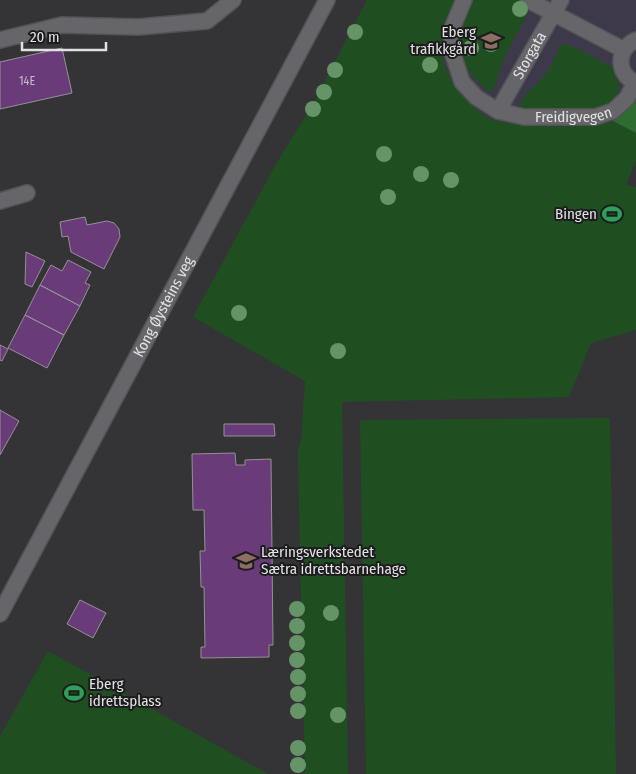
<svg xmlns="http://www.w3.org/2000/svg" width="636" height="774" font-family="'Fira Sans Condensed',sans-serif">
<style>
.education{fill:#3d394a}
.green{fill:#1f4f21}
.forest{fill:#2e6c31}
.building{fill:#6a3b79;stroke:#949195}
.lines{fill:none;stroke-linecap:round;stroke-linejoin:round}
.lane-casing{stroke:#535356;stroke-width:18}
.street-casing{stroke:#535356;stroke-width:18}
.secondary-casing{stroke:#535356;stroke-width:18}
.lane{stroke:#66666a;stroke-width:15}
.street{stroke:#66666a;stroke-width:15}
.secondary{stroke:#66666a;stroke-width:15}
.tree{fill:#659467}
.labels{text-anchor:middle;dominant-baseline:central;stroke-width:4;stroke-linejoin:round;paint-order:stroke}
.number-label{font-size:12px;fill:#c4b8c9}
.poi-label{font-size:15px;fill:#e2e2e4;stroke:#1c1c1d;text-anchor:end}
.street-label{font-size:15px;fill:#e2e2e4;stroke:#1c1c1d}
</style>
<rect width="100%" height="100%" fill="#343437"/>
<path class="education" d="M367 0H636V162L324 82Z"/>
<path class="green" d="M367 0H455C452 8 446 16 444 24 437 53 446 80 467 101 475 108 482 116 491 119 517 128 587 129 613 121L636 133V160L626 185 636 187V330L591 343 569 397 342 402 348 774H305L298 463V449L301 440 305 381 193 317 276 164 316 99Z
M471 0H518L529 7 526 17 506 54 492 93C471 80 452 52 460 26 463 17 467 8 471 0Z
M566 44 580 50 612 67 620 87C617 96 610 105 600 108 587 113 532 111 519 107 526 89 533 90 543 77 551 68 555 55 561 45Z
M610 418 616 774H366L360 420Z
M48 651 268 774H0V736Z"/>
<path class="forest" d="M636 96V133L613 121 624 111Z"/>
<path class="building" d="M62 48 72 93 0 109V62Z
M85 217 87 225 107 221 114 223 119 229 120 237 104 269 71 252 68 236 62 237 60 222Z
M26 252 45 261 32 287 25 284Z
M68 260 91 272 85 283 90 285 80 306 40 285 51 265 62 271Z
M40 285 80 306 64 335 25 315Z
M25 315 64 335 47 368 8 348Z
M0 345 8 349 2 361 0 360Z
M0 410 19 421 0 455Z
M224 424H274L275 436H224Z
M235 453 236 465H245V460L271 459 273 645H269V657L201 658V647H205L204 587H201L200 551H205L204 510H193L192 454Z
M80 600 106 613 93 638 67 624Z"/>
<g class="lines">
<defs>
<g id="lane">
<path id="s1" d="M464 0 453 26 451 48 462 82 476 97 498 111 524 117H595L613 111 627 98 635 83"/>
<path d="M528 0 624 50"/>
<path d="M0 40 62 25 138 27 207 21 233 0"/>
<path d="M636 40C616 49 616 74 636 83"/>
<path id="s2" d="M498 111 561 0"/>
</g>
<path id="street" d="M0 201 27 193"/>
<g id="secondary">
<path id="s3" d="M0 614 327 0"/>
</g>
</defs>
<use href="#lane" class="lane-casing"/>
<use href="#street" class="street-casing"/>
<use href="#secondary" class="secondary-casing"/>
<use href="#lane" class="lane"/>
<use href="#street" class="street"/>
<use href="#secondary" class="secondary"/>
</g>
<g class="tree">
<circle cx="520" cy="9" r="8"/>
<circle cx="355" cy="32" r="8"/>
<circle cx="491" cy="44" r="8"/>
<circle cx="471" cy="48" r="8"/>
<circle cx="430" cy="65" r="8"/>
<circle cx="335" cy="70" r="8"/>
<circle cx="324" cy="92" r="8"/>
<circle cx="313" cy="109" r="8"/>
<circle cx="384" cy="154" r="8"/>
<circle cx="421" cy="174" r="8"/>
<circle cx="451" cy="180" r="8"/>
<circle cx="388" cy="197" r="8"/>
<circle cx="239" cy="313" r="8"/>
<circle cx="338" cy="351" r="8"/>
<circle cx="297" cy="609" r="8"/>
<circle cx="331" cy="613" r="8"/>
<circle cx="297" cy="626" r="8"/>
<circle cx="297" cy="643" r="8"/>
<circle cx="297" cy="660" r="8"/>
<circle cx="298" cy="677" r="8"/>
<circle cx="298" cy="694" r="8"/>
<circle cx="298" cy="711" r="8"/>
<circle cx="338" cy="715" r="8"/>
<circle cx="298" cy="748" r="8"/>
<circle cx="298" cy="765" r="8"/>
</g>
<defs>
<symbol id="school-bare" viewBox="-9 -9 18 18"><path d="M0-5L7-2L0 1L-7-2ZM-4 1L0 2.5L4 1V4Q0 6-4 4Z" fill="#8d6e63" stroke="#1c1c1d" stroke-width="2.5" paint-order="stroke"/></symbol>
<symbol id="stadium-bare" viewBox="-9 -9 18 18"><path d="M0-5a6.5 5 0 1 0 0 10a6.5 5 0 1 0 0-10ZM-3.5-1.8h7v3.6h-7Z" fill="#2e9e5b" stroke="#1c1c1d" stroke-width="2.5" paint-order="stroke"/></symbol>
</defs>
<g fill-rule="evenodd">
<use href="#school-bare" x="477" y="27" width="28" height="28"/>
<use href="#stadium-bare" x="598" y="200" width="28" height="28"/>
<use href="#school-bare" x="232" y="547" width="28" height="28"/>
<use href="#stadium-bare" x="60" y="679" width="28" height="28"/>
</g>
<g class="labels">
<g class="number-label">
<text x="27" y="81">14E</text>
</g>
<g class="poi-label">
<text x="476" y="32">Eberg<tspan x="476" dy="17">trafikkgård</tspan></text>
<text x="597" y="214">Bingen</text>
<text x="261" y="552" text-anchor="start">Læringsverkstedet<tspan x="261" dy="17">Sætra idrettsbarnehage</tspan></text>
<text x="89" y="684" text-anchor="start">Eberg<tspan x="89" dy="17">idrettsplass</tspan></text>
</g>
<g class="street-label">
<text stroke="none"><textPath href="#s2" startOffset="64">Storgata</textPath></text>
<text stroke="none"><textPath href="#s1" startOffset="209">Freidigvegen</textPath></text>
<text stroke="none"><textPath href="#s3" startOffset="348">Kong Øysteins veg</textPath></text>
</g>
</g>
<path d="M22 42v8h84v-8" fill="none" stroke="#e2e2e4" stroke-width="2.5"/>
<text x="30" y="42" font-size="15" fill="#e2e2e4" stroke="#1c1c1d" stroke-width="4" paint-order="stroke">20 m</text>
</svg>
